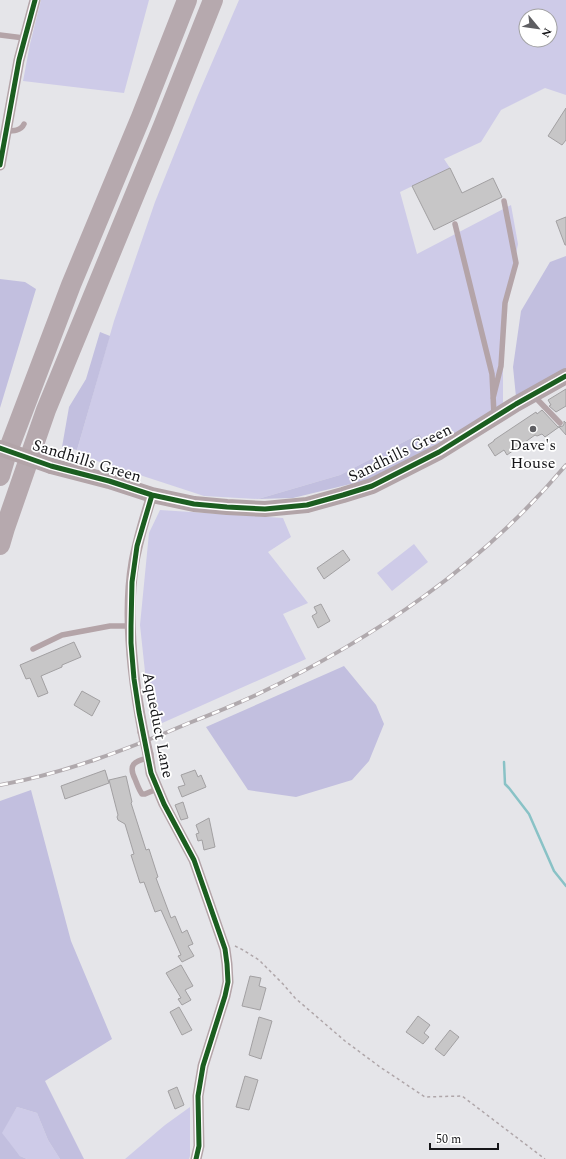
<svg xmlns="http://www.w3.org/2000/svg" width="566" height="1159" font-family="Spectral,serif">
<style>
.green{fill:#cecbe8;fill-rule:evenodd}
.forest{fill:#c2bfdf}
.lines{fill:none;stroke-linecap:round;stroke-linejoin:round}
.stream{stroke:#89c2c6;stroke-width:2.5}
.building{fill:#c7c6c7;stroke:#a2a0a2}
.path{stroke:#afa6a9;stroke-width:1.5;stroke-dasharray:3 3;stroke-linecap:butt}
.lane{stroke:#b4a4a8;stroke-width:5.5}
.street{stroke:#b4a4a8;stroke-width:11}
.secondary{stroke:#b2a4a8;stroke-width:16}
.highway{stroke:#b6a9ae;stroke-width:20}
.rail-casing{stroke:#b0a9ad;stroke-width:4}
.rail{stroke:#fff;stroke-width:2.5;stroke-dasharray:8;stroke-linecap:butt}
.street-bridge{stroke:#b4a4a8;stroke-width:11}
.secondary-bridge{stroke:#b2a4a8;stroke-width:16}
.cycleway-casing{stroke:#fff;stroke-width:8}
.cycleway{stroke:#1b5e20;stroke-width:5}
.poi-dot{fill:#5e5e62;stroke:#fff;stroke-width:1.5}
.labels{text-anchor:middle;dominant-baseline:central;stroke-width:3.5;stroke-linejoin:round;paint-order:stroke}
.poi-label{font-size:16px;fill:#161619;stroke:#fff}
.street-label{font-size:16px;fill:#161619;stroke:#fff}
</style>
<rect width="100%" height="100%" fill="#e5e5e9"/>
<path class="green" d="M41 0H149L124 93 23 81 30 44Z
M239 0H566V95L545 88 501 110 481 142 444 159 450 168 400 192 417 254 511 205 518 244 503 319V405L432 447 419 434 340 475 258 499 204 496 94 460 77 450 114 321 155 202 198 95ZM526 16H550V40H526Z
M160 510 283 518 291 537 268 552 308 603 283 614 306 659 151 728 140 625 149 533Z
M414 544 428 562 392 591 377 573Z
M17 1107 37 1113 48 1140 60 1159H27L20 1156 1 1133Z
M190 1107V1156L189 1159H125L165 1125Z"/>
<path class="forest" d="M566 256V370L516 397 513 367 521 311 550 262Z
M0 279 25 282 36 289 0 408Z
M100 332 110 336 77 450 62 447 69 407 86 379Z
M419 434 432 447 367 480 293 498 258 499 340 475Z
M344 666 376 705 384 724 369 761 352 780 296 797 248 790 206 727Z
M31 790 71 941 112 1039 45 1081 84 1159H60L48 1140 37 1113 17 1107 2 1133 20 1156 27 1159H0V801Z"/>
<g class="lines">
<path class="stream" d="M504 762 505 784 509 788 529 814 554 871 566 886"/>
</g>
<path class="building" d="M566 108V140L562 145 548 136Z
M450 168 462 193 493 178 502 197 434 230 412 186Z
M566 217V245H565L556 221Z
M566 389V406L556 412 549 406 551 405 548 400Z
M542 410 558 427 563 426 564 424V421L566 423V435L559 427 545 437 542 434 537 436 535 435 507 455 504 450 495 456 488 445 494 441V440L536 412 537 414Z
M343 550 350 560 324 579 317 568Z
M321 604 330 621 318 628 312 616 317 613 314 607Z
M74 642 81 657 62 665V667L41 676 48 693 38 697 30 678 26 679 20 665Z
M82 691 100 701 92 716 74 705Z
M105 770 109 783 65 799 61 786Z
M195 770 198 777 201 775 206 787 182 797 178 787 185 785 181 775Z
M126 776 132 802 131 803 146 850 149 849 158 877 156 878 171 918 175 916 182 933 187 930 193 944 188 946 194 956 182 962 178 956 181 955 161 910 155 912 144 882 140 883 131 855 134 854 125 824 118 820 117 817 118 815 109 780Z
M183 802 188 818 181 820 175 805Z
M209 818 215 847 204 850 202 840 198 841 196 834 199 833 196 825Z
M181 965 193 986 185 990 191 1000 182 1005 178 999 181 998 166 973Z
M250 976 261 978 259 986 266 988 260 1010 242 1006Z
M179 1007 192 1030 182 1035 170 1012Z
M418 1016 430 1025 424 1033 429 1037 423 1044 406 1032Z
M259 1017 272 1021 261 1059 249 1055Z
M450 1030 459 1037 444 1056 435 1049Z
M245 1076 258 1080 249 1110 236 1107Z
M177 1087 184 1105 175 1109 168 1091Z"/>
<g class="lines">
<path class="path" d="M235 946 243 950 259 960 283 984 295 998 345 1041 380 1067 425 1097 462 1096 545 1159"/>
<path class="lane" d="M0 35 24 38
M6 131C13 131 21 131 24 124
M455 224 492 374 494 415
M534 396 560 423
M493 398 501 366 505 303 516 263 504 201
M33 649 62 635 110 626H131
M148 758C134 761 128 765 135 779 137 784 139 790 142 794H145L157 789"/>
<path class="street" d="M0 165 19 60 35 0
M143 732C133 680 125 615 134 562 138 539 145 517 152 495
M148 754 151 773 164 804 194 860 225 949 227 964 228 982 225 996 203 1066 198 1096 199 1146 196 1159"/>
<path class="secondary" d="M51 466 109 481 152 495 194 504 227 507 265 509 307 505 343 495 372 486 439 452 516 404 566 376"/>
<path class="highway" d="M0 476 6 456 71 285 141 117 187 0
M0 545 5 528 46 410 163 126 213 0"/>
<defs>
<path id="rail" d="M0 785C66 773 128 749 189 723 212 714 234 705 256 695 375 638 481 566 566 465"/>
</defs>
<use href="#rail" class="rail-casing"/>
<use href="#rail" class="rail"/>
<path class="street-bridge" d="M143 732 148 754"/>
<path class="secondary-bridge" d="M0 448 51 466"/>
<defs>
<path id="cycleway" d="M0 165 19 60 35 0
M0 448 51 466 109 481 152 495 194 504 227 507 265 509 307 505 343 495 372 486 439 452 516 404 566 376
M152 495 137 546 132 582 131 626V643L134 679 139 712 151 773 164 804 194 860 225 949 227 964 228 982 225 996 203 1066 198 1096 199 1146 196 1159"/>
</defs>
<use href="#cycleway" class="cycleway-casing"/>
<use href="#cycleway" class="cycleway"/>
</g>
<circle class="poi-dot" cx="533" cy="429" r="4"/>
<g class="labels">
<g class="poi-label">
<text x="533" y="445">Dave's<tspan x="533" dy="18">House</tspan></text>
</g>
<g class="street-label">
<text transform="translate(400 453) rotate(-26)">Sandhills Green</text>
<text transform="translate(87 461) rotate(17)">Sandhills Green</text>
<text transform="translate(158 725) rotate(79)">Aqueduct Lane</text>
</g>
</g>
<g transform="translate(538 28) rotate(119)"><circle r="19" fill="#ffffff" stroke="#a2a2a3"/>
<path d="M0-3L7 15L0 10L-7 15Z" fill="#5e5e62"/>
<text y="-6" font-size="11" font-weight="bold" text-anchor="middle" fill="#161619">N</text>
</g>
<path d="M430 1143v6h68v-6" fill="none" stroke="#161619" stroke-width="2"/>
<text x="436" y="1143" font-size="12" fill="#161619" stroke="#ffffff" stroke-width="3" paint-order="stroke">50 m</text>
</svg>
